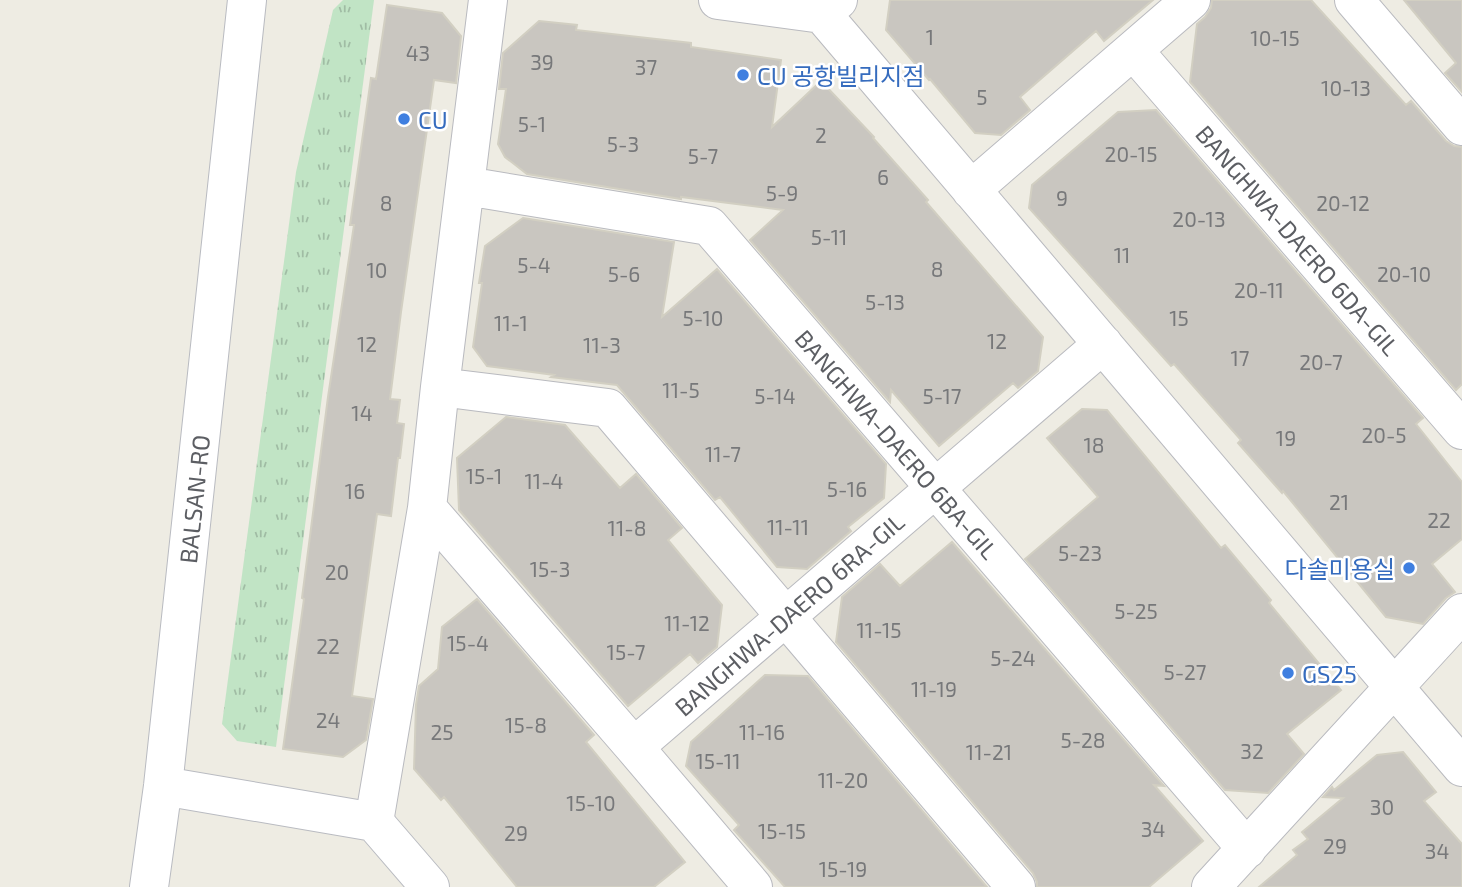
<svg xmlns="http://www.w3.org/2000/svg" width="1462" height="887" font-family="'Exo 2','Noto Sans KR',sans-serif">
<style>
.grass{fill:url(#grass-tufts)}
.building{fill:#c9c6c0;stroke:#d2cfc2;stroke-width:2}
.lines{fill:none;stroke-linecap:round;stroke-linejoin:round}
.street-casing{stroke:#b9babf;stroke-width:40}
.secondary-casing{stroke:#b9bbc1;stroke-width:40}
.street{stroke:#fff;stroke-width:38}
.secondary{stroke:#fff;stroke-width:38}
.shop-dot{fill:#3f7fe0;stroke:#fff;stroke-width:2.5}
.labels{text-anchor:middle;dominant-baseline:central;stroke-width:5;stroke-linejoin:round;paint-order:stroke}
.number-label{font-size:21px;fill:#77787a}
.shop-label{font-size:24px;fill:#366cbe;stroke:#fff;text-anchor:start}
.street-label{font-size:24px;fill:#5c5e63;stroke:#fff}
</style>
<defs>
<pattern id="grass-tufts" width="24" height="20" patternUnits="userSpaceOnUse" patternTransform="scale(1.75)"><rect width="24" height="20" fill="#c1e4c5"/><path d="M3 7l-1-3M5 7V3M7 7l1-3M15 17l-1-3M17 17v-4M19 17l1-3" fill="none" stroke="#a0bca4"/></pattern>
</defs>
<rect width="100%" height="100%" fill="#eeece3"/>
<path class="grass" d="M343 0H374L276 747 237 741 222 724 296 172 333 10Z"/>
<path class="building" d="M890 0H1153L1104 41 1096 31 1020 97 1030 110 1001 135 975 133 930 79 929 80 886 30Z
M1212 0H1311L1406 105 1411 101 1446 141 1454 146 1462 147V384L1456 390 1190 82 1197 24 1205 17 1211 8Z
M1404 0H1462V92L1445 73 1456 63Z
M387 5 442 13 461 36 456 83 434 80 401 312 390 399 400 400 397 423 404 424 400 458H398L391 516 377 514 352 696 373 699 366 740 343 757 283 749 304 599 302 598 328 397 354 225H350L371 78 376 79Z
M539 21 577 25 576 30 691 43V47L781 60 772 127 821 81 874 137 873 138 928 200 926 202 1043 337 1038 371 1018 388 1013 383 939 446 891 390 890 402 750 240 783 210 681 197V199L527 174 505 157 498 144 506 89H499L503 53Z
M1156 110 1423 418 1416 424 1462 482V539L1432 564 1455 592 1446 598 1423 624 1386 617 1283 491 1282 493 1238 443 1241 440 1174 364 1171 366 1029 208 1032 185 1118 112Z
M523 218 674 242 662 317 717 269 886 464 884 498 848 527 851 531 807 569 777 567 720 497 715 500 617 385 551 377 554 375 487 366 473 347 482 283H479L485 246Z
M1082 409 1107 410 1221 548 1225 545 1271 600 1269 603 1341 690 1287 734 1304 754 1268 793 1225 790 1025 559 1098 497 1047 438Z
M506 417 565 425 620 488 636 474 682 528 668 540 722 605 717 647 698 663 690 654 628 706 459 510 457 458Z
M952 542 1164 786 1154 785 1203 841 1149 887H1037V882L1033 873 836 642 842 597 880 564 900 586Z
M477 599 594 735 586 742 685 862 654 887H517L444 797 441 800 414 769 416 705 419 686 438 669 442 627Z
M765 675 808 676 987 887H785L734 830 739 825 686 766 691 742Z
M1403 752 1436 792 1424 801 1462 844V887H1259L1297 855 1293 850 1308 839 1302 832 1343 798 1323 797 1332 787 1334 790 1377 755Z"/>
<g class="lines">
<defs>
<path id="street" d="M718 0 822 14 838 0
M1354 0 1462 126
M822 14 1462 767
M1133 50 1462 430
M466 186 709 226 1247 849
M971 190 1191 0
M440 387 608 408 1016 887
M427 508 634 747 753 887
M634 747 1103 344
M374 822 427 508 440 387 488 0
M1211 887 1462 613"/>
<path id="secondary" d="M163 786 374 822 430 887
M149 887 163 786 247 0"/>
</defs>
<use href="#street" class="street-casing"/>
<use href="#secondary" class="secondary-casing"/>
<use href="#street" class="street"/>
<use href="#secondary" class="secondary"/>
</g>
<g class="shop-dot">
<circle cx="743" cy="75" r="7"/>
<circle cx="404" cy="119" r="7"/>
<circle cx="1409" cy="568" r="7"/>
<circle cx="1288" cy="673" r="7"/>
</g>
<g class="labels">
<g class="number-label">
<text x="930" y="36">1</text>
<text x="1275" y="37">10-15</text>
<text x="418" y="52">43</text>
<text x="542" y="61">39</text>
<text x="646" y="66">37</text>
<text x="1346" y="87">10-13</text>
<text x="982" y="96">5</text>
<text x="532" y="123">5-1</text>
<text x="821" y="134">2</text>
<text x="623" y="143">5-3</text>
<text x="1131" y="153">20-15</text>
<text x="703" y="155">5-7</text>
<text x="883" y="176">6</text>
<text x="782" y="192">5-9</text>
<text x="1062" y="197">9</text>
<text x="386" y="202">8</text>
<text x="1343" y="202">20-12</text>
<text x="1199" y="218">20-13</text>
<text x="829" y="236">5-11</text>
<text x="1122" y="254">11</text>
<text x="534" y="264">5-4</text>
<text x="937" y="268">8</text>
<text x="377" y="269">10</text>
<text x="624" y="273">5-6</text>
<text x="1404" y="273">20-10</text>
<text x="1259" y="289">20-11</text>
<text x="885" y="301">5-13</text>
<text x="703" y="317">5-10</text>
<text x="1179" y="317">15</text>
<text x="511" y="322">11-1</text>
<text x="997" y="340">12</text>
<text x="367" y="343">12</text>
<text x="602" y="344">11-3</text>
<text x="1240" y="357">17</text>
<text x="1321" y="361">20-7</text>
<text x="681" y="389">11-5</text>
<text x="775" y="395">5-14</text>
<text x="942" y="395">5-17</text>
<text x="362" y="412">14</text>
<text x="1384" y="434">20-5</text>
<text x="1286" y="437">19</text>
<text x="1094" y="444">18</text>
<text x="723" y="453">11-7</text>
<text x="484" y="475">15-1</text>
<text x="544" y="480">11-4</text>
<text x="847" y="488">5-16</text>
<text x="355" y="490">16</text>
<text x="1339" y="501">21</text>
<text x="1439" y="519">22</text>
<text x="788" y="526">11-11</text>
<text x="627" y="527">11-8</text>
<text x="1080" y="552">5-23</text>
<text x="550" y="568">15-3</text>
<text x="337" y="571">20</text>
<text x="1136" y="610">5-25</text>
<text x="687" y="622">11-12</text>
<text x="879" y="629">11-15</text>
<text x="468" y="642">15-4</text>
<text x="328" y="645">22</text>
<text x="626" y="651">15-7</text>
<text x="1013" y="657">5-24</text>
<text x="1185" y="671">5-27</text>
<text x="934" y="688">11-19</text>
<text x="328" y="719">24</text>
<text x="526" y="724">15-8</text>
<text x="442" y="731">25</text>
<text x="762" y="731">11-16</text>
<text x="1083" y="739">5-28</text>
<text x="1252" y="750">32</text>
<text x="989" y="751">11-21</text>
<text x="718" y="760">15-11</text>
<text x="843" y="779">11-20</text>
<text x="591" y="802">15-10</text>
<text x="1382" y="806">30</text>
<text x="1153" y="828">34</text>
<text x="782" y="830">15-15</text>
<text x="516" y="832">29</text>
<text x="1335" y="845">29</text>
<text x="1437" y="850">34</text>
<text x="843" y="868">15-19</text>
</g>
<g class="shop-label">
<text x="757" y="75">CU 공항빌리지점</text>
<text x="418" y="119">CU</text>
<text x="1395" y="568" text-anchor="end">다솔미용실</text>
<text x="1302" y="673">GS25</text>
</g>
<g class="street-label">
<text transform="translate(1298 240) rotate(49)">BANGHWA-DAERO 6DA-GIL</text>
<text transform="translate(897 444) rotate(49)">BANGHWA-DAERO 6BA-GIL</text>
<text transform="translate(194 499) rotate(-84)">BALSAN-RO</text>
<text transform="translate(789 614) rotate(-41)">BANGHWA-DAERO 6RA-GIL</text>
</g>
</g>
</svg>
